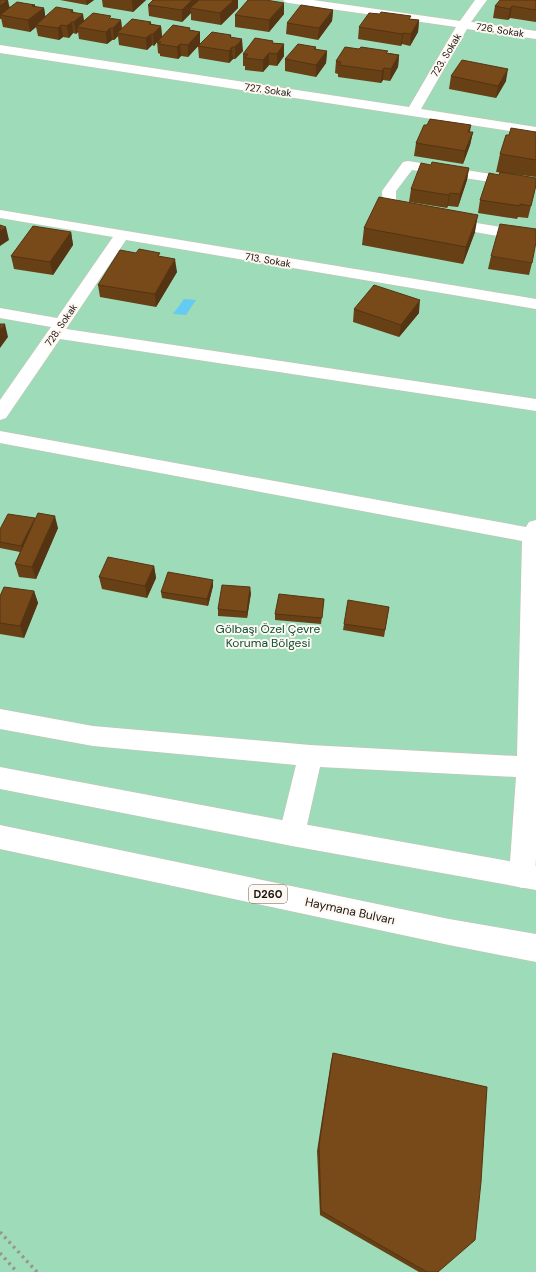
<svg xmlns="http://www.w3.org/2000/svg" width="536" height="1272" font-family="'DM Sans',sans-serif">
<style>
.green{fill:#9edbb9}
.water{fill:#65cbf2}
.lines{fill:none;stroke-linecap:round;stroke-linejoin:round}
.minor-casing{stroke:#ccc0b6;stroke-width:1}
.highway-casing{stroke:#ccc0b6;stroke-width:1}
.path{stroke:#9a948f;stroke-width:3.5;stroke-dasharray:2.5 4;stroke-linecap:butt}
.minor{fill:#fff;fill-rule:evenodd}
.highway{fill:#fff;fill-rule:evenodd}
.wall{fill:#674016}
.shaded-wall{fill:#543412}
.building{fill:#784a1a;stroke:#543412}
.labels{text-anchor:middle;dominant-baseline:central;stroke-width:4;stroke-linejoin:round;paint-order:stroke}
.far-street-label{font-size:10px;fill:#191511;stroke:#fff7f1}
.shield{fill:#fff7f1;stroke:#5e5954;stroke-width:1}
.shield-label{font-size:11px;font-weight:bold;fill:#191511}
.park-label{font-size:12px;fill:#085134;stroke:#fff7f1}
.street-label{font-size:12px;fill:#191511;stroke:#fff7f1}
</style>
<rect width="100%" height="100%" fill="#fff7f1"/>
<path class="green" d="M0 0H536V1272H0Z"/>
<path class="water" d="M184 299 196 300 186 315 173 314Z"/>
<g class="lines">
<defs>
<path id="minor" d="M283 0H313L460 21 475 0H487L471 22 536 31V39L467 29 421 109 536 127V135L0 53V45L409 107 456 27 289 3 285 2Z
M408 161 536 181V189L412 170 396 191V198L398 204 404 211 415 213 417 216 415 219C396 224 382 210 382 191L403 162Z
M0 210 536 299V309L126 240 66 329 536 399V411L60 339 6 418 0 420V400L51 327 0 318V308L57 318 113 237 0 218Z
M446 218 525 231 530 233 533 236 530 239 525 241 441 226 438 223 441 220Z
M0 431 526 527 529 522 536 520V858L535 876 531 885 522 888 513 885 509 876 516 777 320 767 305 834 301 842 292 846 283 842 279 834 296 765 93 746 0 729V709L93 726 310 745 517 756 522 541 0 443Z"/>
<path id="highway" d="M0 767 292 822 536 866V890L292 846 0 789Z
M0 825 449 919 536 934V962L449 945 0 849Z"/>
</defs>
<use href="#minor" class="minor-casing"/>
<use href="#highway" class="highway-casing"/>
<path class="path" d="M0 1232 37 1272
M0 1253 17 1272"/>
<use href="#minor" class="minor"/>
<use href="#highway" class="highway"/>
</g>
<path class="wall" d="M0 0 10 7 35 5V7L44 8 45 16 74 12 84 21 111 19 121 20 122 29 151 22V24L161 26 162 37 191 30 200 32V44L188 57 181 56 178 59 160 56V54L158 53 157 42 154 46 152 45 147 50 119 45 118 36 114 40H112L107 44 79 39 78 32 76 34 73 33 69 38 63 37 59 40 38 36 36 27 30 32 3 27 1 18 0 19Z
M60 0H94L87 5Z
M102 0H146L133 12 103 7Z
M153 0H238V8L221 25 191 20V13L182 22 149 16 148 5Z
M536 0V22L510 18 508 20 493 18 495 6Z
M333 10 332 21 318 40 286 34 287 23Z
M284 14 269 32 235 27V15Z
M410 19 419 20 418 32 410 46 402 44 401 46 358 39 359 27Z
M231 35V37L243 51 235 59H233L229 63 199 58 198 46Z
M273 43 284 44V56L277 66 269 65 263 72 245 70V66H243V54Z
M316 47V50L327 51 326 63 316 77 285 71V59Z
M388 53 399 55 398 67 390 81 383 80 381 83 338 77V74L335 73 336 61Z
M451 76 506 81 496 98 449 89Z
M427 125H471L470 132H473L470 145 463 164 414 156 416 143Z
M536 132V177L496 172 500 154 509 135Z
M431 165 469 168 467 180 458 207 448 206 447 208 409 202 411 189Z
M536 186 528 218 518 217 517 219 478 213 480 200Z
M364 228 475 232 463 264 362 245Z
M71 232 73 245 53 275 14 269 11 256Z
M491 256 532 263 529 275 488 269Z
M160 257 177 272 156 307 100 297 98 285Z
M354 309 419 313 399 337 353 322Z
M58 528 36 579 19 577 15 564 20 552 0 548V529Z
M154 566 156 578 147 598 102 589 99 577Z
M213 580V586L208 606 162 598 161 592Z
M34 591 38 603 24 638 0 634V596Z
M251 593 247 618 218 616V609Z
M324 599 321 624 275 620V614Z
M389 607 384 637 343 630 344 624Z
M333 1053 438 1272H419L320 1215 317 1151 331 1061Z"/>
<path class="shaded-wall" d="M7 0H8L10 10 0 15 1 19H0V6Z
M86 0H94L87 5Z
M132 0H146L133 12Z
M192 0H200L190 8 191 13 182 22V10Z
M234 0H238V8L221 25 220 13Z
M284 3V14L269 32V20Z
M35 5 36 14 44 8 46 20 36 25V27L30 32 28 20 32 6Z
M512 6 510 18 508 20 510 9Z
M73 10 75 21 83 14 85 26 77 27 78 32 76 34 74 22 71 12Z
M333 10 332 21 318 40 319 28Z
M121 20 122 32 117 33 118 36 114 40 113 28Z
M419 20 418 32 410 46 411 34Z
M72 22 73 33 69 38 67 26Z
M151 22 152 34H151L152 45 147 50 146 38 149 24Z
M61 25 63 37 59 40 58 28Z
M161 26 162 37 157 42 154 46 153 34Z
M110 28 112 40 107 44 106 32Z
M200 32V44L188 57V45Z
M403 33 402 44 401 46 402 34Z
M242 39 243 51 235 59V47Z
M180 44 181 56 178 59 177 47Z
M284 44V56L277 66V54Z
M232 47 233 59 229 63V51Z
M327 51 326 63 316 77V65Z
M269 53V65L263 72V60Z
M399 55 398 67 390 81 391 69Z
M384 68 383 80 381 83 382 71Z
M508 69 506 81 496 98 498 86Z
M473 132 470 145 463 164 465 151Z
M469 168 467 180 458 207 460 194Z
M450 193 448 206 447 208 449 195Z
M478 215 475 232 463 264 466 247Z
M6 227 9 240 0 246V231Z
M71 232 73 245 53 275 50 262Z
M175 259 177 272 156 307 155 294Z
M420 300 419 313 399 337 401 325Z
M5 324 8 337 0 348V330Z
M55 516 58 528 36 579 32 567Z
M35 518 24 553 21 546Z
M154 566 156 578 147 598 145 586Z
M213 580V586L208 606 207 599Z
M250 587 251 593 247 618V612Z
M34 591 38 603 24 638 20 626Z"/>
<path class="building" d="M0 0H7L0 6Z
M153 0H192L182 10 148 5Z
M199 0H234L220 13 190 8Z
M248 0H266L284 3 269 20 235 15Z
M500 0H536V10L512 6 510 9 495 6Z
M17 2 35 5 32 6 44 8 28 20 0 15Z
M301 5 333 10 319 28 287 23Z
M56 7 73 10 71 12 83 14 74 22H72L67 26 61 25 58 28 36 25Z
M381 12 411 16 409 19 419 20 411 34 403 33 402 34 359 27 369 13 380 14Z
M93 13 111 16 109 18 121 20 113 28H110L106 32 77 27Z
M132 19 151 22 149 24 161 26 153 34H151L146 38 117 33Z
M173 25 190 28 189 30 200 32 188 45 180 44 177 47 159 44 161 42H157Z
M212 32 231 35 230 37 242 39 235 47H232L229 51 198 46Z
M255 38 273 41 272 43 284 44 277 54 269 53 263 60 245 58 248 54H243Z
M298 44 316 47 314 49 327 51 316 65 285 59Z
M345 47 359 49 361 47 388 51 386 53 399 55 391 69 384 68 382 71 339 65 341 62 336 61Z
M462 60 508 69 498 86 451 76Z
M430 119 471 125 468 132H473L465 151 416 143 424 125H427Z
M511 128 536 132V160L500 154 506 135H509Z
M432 162 469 168 460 194 450 193 449 195 411 189 421 163 431 165Z
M500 172 536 178V185L531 206 520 204V206L480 200 489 173 499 175Z
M379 197 478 215 466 247 364 228Z
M500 224 536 229V242L532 263 491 256Z
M0 225 6 227 0 231Z
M33 226 71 232 50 262 11 256Z
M139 249 160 253 158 256 175 259 155 294 98 285 120 250 136 253Z
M374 285 420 300 401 325 354 309Z
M0 324H5L0 330Z
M38 513 55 516 32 567 15 564Z
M8 514 35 518 21 546 0 542V529Z
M108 557 154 566 145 586 99 577Z
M168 572 213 580 207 599 161 592Z
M222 585 250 587 247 612 218 609Z
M4 587 34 591 20 626 0 623V596Z
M279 594 324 599 322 618 275 614Z
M348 600 389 607 385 630 344 624Z
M333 1053 487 1087 481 1182 475 1240 438 1272H427L321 1211 319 1145Z"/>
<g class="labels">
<g class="far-street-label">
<text transform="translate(500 30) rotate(9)">726. Sokak</text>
<text transform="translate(446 55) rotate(-59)">723. Sokak</text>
<text transform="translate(268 90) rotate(8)">727. Sokak</text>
<text transform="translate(268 260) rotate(10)">713. Sokak</text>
<text transform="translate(61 325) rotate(-56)">728. Sokak</text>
</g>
<rect class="shield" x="249" y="885" width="38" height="18" rx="3"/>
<g class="shield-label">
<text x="268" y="894">D260</text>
</g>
<g class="park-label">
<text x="268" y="629">Gölbaşı Özel Çevre<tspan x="268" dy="14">Koruma Bölgesi</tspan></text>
</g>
<g class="street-label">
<text transform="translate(350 911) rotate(12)">Haymana Bulvarı</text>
</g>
</g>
</svg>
